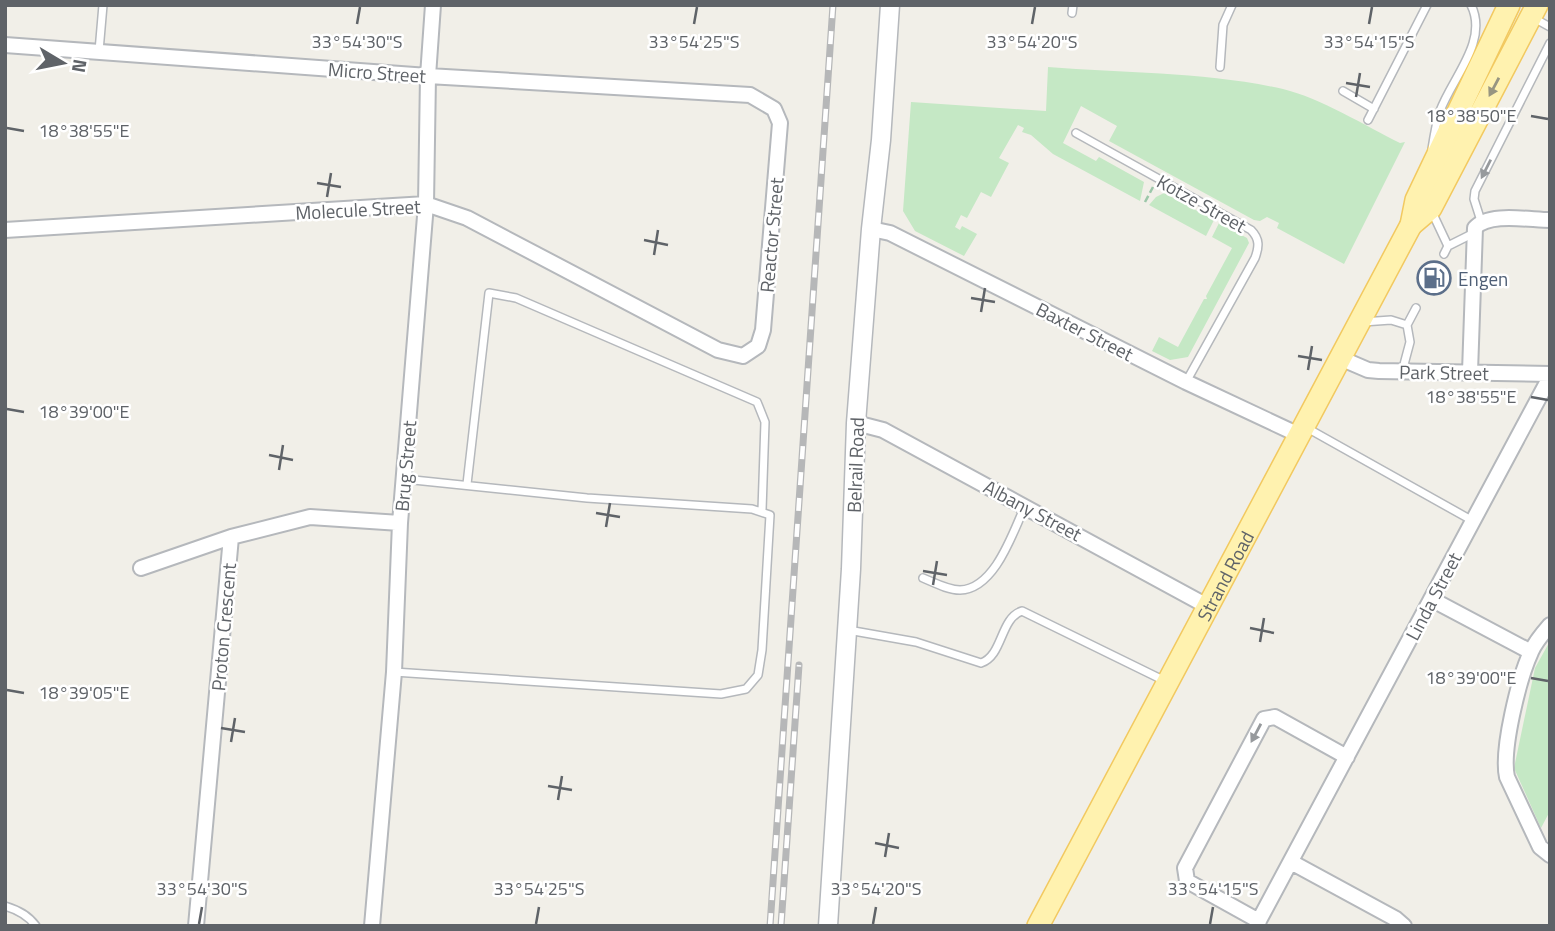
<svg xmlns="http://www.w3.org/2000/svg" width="1555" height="931" font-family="'Titillium Web',sans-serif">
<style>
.green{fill:#c5e8c5}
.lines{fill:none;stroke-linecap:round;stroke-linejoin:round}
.service-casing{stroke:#b5b8bc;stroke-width:10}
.minor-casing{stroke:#b5b8bc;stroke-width:18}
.tertiary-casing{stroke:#b5b8bc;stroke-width:21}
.primary-casing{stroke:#f2c960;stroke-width:24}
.path{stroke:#9cc7a9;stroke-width:2.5;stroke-dasharray:7 3.5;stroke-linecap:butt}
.service{stroke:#fff;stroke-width:7}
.minor{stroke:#fff;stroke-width:14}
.tertiary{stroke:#fff;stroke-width:18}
.primary{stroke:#fff2af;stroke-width:21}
.rail-casing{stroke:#b6b7b8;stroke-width:7}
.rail{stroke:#fff;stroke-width:4.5;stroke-dasharray:13;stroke-linecap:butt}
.oneway{fill:#979581}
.oneway2{fill:#979a9d}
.ticks{fill:none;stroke:#5f6368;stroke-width:2.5}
.labels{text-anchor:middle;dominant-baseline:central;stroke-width:5;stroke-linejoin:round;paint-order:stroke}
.street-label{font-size:19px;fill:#5f6368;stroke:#fff}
.service-label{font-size:19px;fill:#4e5e75;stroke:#fff;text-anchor:start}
.ticks-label{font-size:18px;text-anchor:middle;fill:#5f6368;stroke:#fff;stroke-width:5;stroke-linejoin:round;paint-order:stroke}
</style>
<rect width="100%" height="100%" fill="#f1efe8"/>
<path class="green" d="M1048 67C1126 73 1207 72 1283 89 1320 98 1366 126 1400 143L1405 142 1344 264 1277 228 1279 223 1267 217 1260 221 1254 220 1109 141 1117 126 1081 106 1063 143 1096 161 1099 157 1144 182 1140 201 1053 154 1031 135 1022 132 1024 128 1018 125 999 158 1009 163 991 197 981 192 967 218 961 215 955 227 960 230 962 226 977 234 964 256 915 231 903 211 911 102 1046 111Z
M1164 193 1214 220 1206 236 1149 205 1156 197Z
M1219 223 1247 238 1249 243 1188 357 1170 360 1152 351 1159 337 1178 347 1204 299H1207L1206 296 1232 248 1212 237Z
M1550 641V811L1541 828 1514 768 1535 668Z"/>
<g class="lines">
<defs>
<path id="service" d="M1072 13 1073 5
M1532 17 1550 27
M99 51 103 5
M1220 67 1223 25 1232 5
M1343 91 1374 109
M1368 120 1427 5
M1076 133 1251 230C1260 239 1259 247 1255 258L1186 382
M1432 149C1434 136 1436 123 1440 111 1452 78 1489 41 1471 5
M1432 212 1448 246
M1481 221 1474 199 1475 191 1550 43
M1444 254 1448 246 1474 233
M1363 322 1391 320 1407 325
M1402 372 1410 342 1407 325 1416 308
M1307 428 1473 521
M467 484 489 293 516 298 757 402 765 422 762 510
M923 578C935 583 948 590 960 590 995 589 1013 532 1025 506
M848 630 916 642 981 663C1003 656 1000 618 1022 611L1165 681
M394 672 721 694 746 689 758 675 762 650 770 515 752 509 587 498 404 479
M5 906C18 910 28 915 36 926"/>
<path id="minor" d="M5 45 428 76 750 95 774 109 780 123 763 330 758 346 743 356 718 350 467 218 426 204 5 230
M871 229 890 233 1186 382 1299 435
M1340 358 1368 370 1379 371 1550 374
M1470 372 1475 228C1488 212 1530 220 1550 220
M856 423 883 430 1207 606
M141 568 231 537 310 517 400 523
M1431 599 1531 652
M1550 625C1543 633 1535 642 1531 652 1519 678 1501 750 1507 777L1540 847 1550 855
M1291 862 1396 919 1404 926
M1259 921 1187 881 1185 868 1264 719 1275 717 1347 757
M196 926 231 537
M372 926 394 672 400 523 426 204 428 76 433 5
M1256 926 1550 377"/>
<path id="tertiary" d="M828 926 851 569 856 423 871 229 881 140 890 5"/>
<g id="primary">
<path d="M1411 225 1431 208 1537 5"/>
<path id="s1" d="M1038 926 1411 225 1416 200 1509 5"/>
</g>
</defs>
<use href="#service" class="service-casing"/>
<use href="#minor" class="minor-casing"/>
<use href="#tertiary" class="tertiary-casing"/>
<use href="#primary" class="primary-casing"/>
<path class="path" d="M1145 202 1153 187"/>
<use href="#service" class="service"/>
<use href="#minor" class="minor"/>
<use href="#tertiary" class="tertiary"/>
<use href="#primary" class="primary"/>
<defs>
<path id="rail" d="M770 926 833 5
M781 926 799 665"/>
</defs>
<use href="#rail" class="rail-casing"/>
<use href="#rail" class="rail"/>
</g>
<defs><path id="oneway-solid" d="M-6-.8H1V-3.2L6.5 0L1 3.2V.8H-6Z" transform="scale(1.75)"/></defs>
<use class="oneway" href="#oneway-solid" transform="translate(1494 87) rotate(118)"/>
<g class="oneway2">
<use href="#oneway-solid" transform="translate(1486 169) rotate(117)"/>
<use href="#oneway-solid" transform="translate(1256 733) rotate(118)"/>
</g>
<path class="ticks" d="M357 24 360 7M694 24 697 7M1032 24 1035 7M1369 24 1372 7M1346 83 1370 87M1356 97 1360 73M1531 116 1548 119M7 128 24 131M317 183 341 187M327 197 331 173M644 240 668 245M654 255 658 230M971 298 995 302M981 312 985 288M1298 356 1322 360M1308 370 1312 346M1531 397 1548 400M7 409 24 412M269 455 293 460M279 470 283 445M596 513 620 517M606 527 610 503M923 571 947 575M933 585 937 561M1250 628 1274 633M1260 642 1264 618M1531 678 1548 681M7 690 24 693M221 728 245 732M231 742 235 718M548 786 572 790M558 800 562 776M875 843 899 848M885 857 889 833M199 924 202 907M536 924 539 907M873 924 876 907M1210 924 1213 907"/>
<defs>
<symbol id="fuel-ring" viewBox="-11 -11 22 22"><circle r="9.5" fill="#fff" stroke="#5c6f8a" stroke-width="1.5"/><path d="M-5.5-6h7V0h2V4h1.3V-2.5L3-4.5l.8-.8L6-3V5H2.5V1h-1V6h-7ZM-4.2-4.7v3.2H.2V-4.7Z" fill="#5c6f8a"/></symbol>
</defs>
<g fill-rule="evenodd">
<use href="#fuel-ring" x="1415" y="259" width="38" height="38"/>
</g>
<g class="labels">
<g class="street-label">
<text transform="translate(377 72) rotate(4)">Micro Street</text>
<text transform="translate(1202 203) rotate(29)">Kotze Street</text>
<text transform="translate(358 209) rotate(-3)">Molecule Street</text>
<text transform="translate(771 235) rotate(-85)">Reactor Street</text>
<text transform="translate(1085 331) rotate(27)">Baxter Street</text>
<text transform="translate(1444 372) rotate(1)">Park Street</text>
<text transform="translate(855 465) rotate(-88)">Belrail Road</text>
<text transform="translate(405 466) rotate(-85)">Brug Street</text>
<text transform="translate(1033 510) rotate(28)">Albany Street</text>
<text stroke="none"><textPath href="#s1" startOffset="397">Strand Road</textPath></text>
<text transform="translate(1433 596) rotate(-62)">Linda Street</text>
<text transform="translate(223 627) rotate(-85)">Proton Crescent</text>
</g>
<g class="service-label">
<text x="1458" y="278">Engen</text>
</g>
</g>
<g class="ticks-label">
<text x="357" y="48">33°54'30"S</text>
<text x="694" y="48">33°54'25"S</text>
<text x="1032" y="48">33°54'20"S</text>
<text x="1369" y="48">33°54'15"S</text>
<text x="1471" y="122">18°38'50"E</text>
<text x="84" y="137">18°38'55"E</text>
<text x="1471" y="403">18°38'55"E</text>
<text x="84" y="418">18°39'00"E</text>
<text x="1471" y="684">18°39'00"E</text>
<text x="84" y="699">18°39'05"E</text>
<text x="202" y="895">33°54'30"S</text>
<text x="539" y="895">33°54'25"S</text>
<text x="876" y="895">33°54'20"S</text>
<text x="1213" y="895">33°54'15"S</text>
</g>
<rect width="1555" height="931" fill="none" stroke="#5f6368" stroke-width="14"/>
<g transform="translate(63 63) rotate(100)" stroke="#ffffff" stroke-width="5" paint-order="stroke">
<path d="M0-5L12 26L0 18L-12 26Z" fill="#5f6368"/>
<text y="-10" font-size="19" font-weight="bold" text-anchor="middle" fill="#5f6368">N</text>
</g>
</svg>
